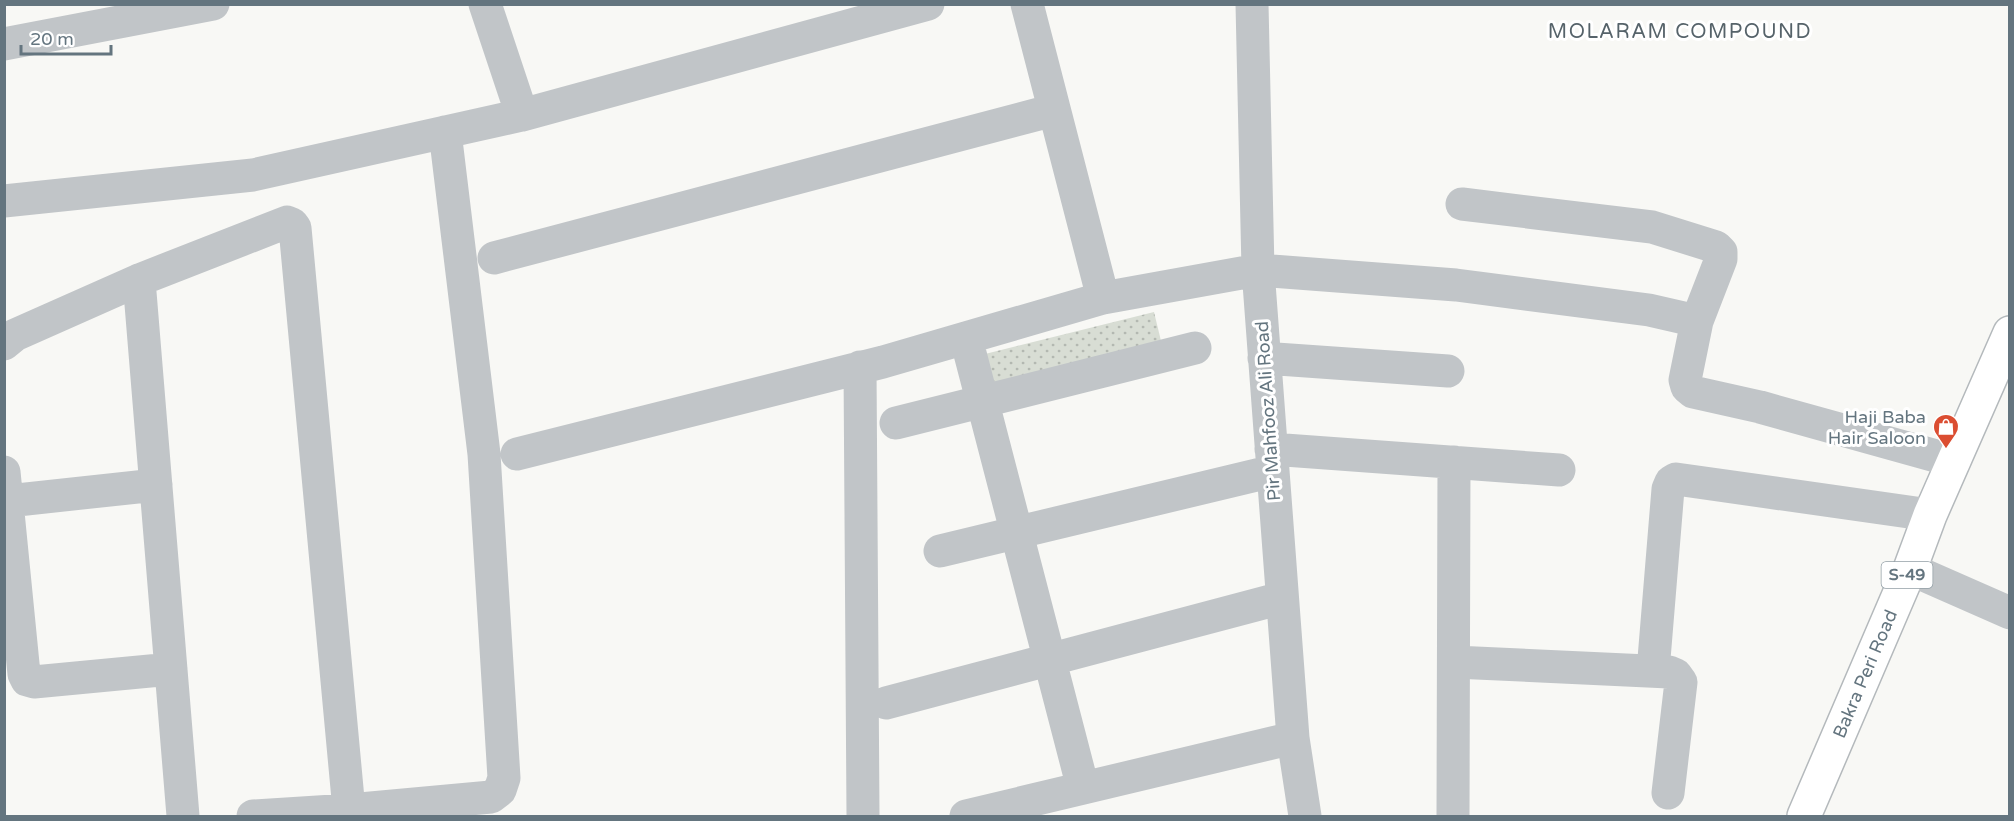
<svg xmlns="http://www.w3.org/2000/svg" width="2014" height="821" font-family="'Varela Round',sans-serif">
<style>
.grass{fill:url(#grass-dots)}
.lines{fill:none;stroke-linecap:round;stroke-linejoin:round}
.major-casing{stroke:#b4b9bc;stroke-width:36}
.minor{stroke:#c1c5c8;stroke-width:33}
.major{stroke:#fff;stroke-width:33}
.labels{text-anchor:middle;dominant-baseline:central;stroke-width:6;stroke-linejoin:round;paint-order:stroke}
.shield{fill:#fff;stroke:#929ea5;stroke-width:1.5}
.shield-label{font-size:16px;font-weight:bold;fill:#64757f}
.street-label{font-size:18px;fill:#64757f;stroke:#fff}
.poi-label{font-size:18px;fill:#64757f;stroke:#fff;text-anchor:end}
.neighbourhood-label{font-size:20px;letter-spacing:1.5px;fill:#56636a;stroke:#fff}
</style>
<defs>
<pattern id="grass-dots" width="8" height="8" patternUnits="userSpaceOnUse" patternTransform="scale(1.5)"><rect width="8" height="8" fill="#d8ddd4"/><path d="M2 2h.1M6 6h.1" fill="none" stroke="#b3b8b1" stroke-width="1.8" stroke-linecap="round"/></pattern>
</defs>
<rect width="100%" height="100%" fill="#f8f8f5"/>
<path class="grass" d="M1154 312 1161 341 980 386 973 357Z"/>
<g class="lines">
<defs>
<path id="major" d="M1804 816 1910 569 1930 515 2010 333"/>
</defs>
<use href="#major" class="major-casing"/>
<path class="minor" d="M485 4 522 115
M1027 4 1103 298
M1252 4 1258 270 1293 738 1305 816
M4 44 213 4
M4 201 253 175 522 115 928 4
M1462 204 1652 227 1716 247 1721 252V259L1697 321 1685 380 1687 387 1693 392 1760 407 1954 461
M494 258 1054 110
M139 280 183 816
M966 338 1083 788
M4 344 15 335 139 280 287 222 292 224 295 228 349 810
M1264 358 1448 371
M860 367 863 816
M896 423 1195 348
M1271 449 1559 470
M517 454 883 362 1103 298 1258 270 1456 285 1649 310 1697 321
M4 472 24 674 27 680 34 682 171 669
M8 501 156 485
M940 551 1273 471
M1910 569 2010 613
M1454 662 1669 672 1676 675 1681 682 1668 793
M1653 671 1668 489 1671 482 1676 479 1930 515
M886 703 1282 598
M253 816 349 810 491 797 500 790 504 778 484 454 445 132
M966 816 1293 738
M1453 816 1454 462"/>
<use href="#major" class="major"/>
</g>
<defs>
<symbol id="shop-pin" viewBox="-11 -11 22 30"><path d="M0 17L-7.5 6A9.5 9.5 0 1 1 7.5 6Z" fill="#db4d31" stroke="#fff"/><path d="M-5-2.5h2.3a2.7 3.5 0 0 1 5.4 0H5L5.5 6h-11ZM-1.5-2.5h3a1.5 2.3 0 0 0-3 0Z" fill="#fff"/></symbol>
</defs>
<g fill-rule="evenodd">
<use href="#shop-pin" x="1931" y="412" width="30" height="40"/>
</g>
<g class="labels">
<rect class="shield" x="1881.5" y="562" width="51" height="26" rx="4.5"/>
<g class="shield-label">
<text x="1907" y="575">S-49</text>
</g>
<g class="street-label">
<text transform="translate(1268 411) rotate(-94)">Pir Mahfooz Ali Road</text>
<text transform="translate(1865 674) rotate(-67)">Bakra Peri Road</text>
</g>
<g class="poi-label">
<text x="1926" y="417">Haji Baba<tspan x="1926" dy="21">Hair Saloon</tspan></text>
</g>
<g class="neighbourhood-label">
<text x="1680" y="32">MOLARAM COMPOUND</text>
</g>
</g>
<rect width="2014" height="821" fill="none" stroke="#64757f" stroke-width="12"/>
<path d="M21 45v9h90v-9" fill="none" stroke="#64757f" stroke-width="3"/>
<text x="30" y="45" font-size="18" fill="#64757f" stroke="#ffffff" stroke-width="4.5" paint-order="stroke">20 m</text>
</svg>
